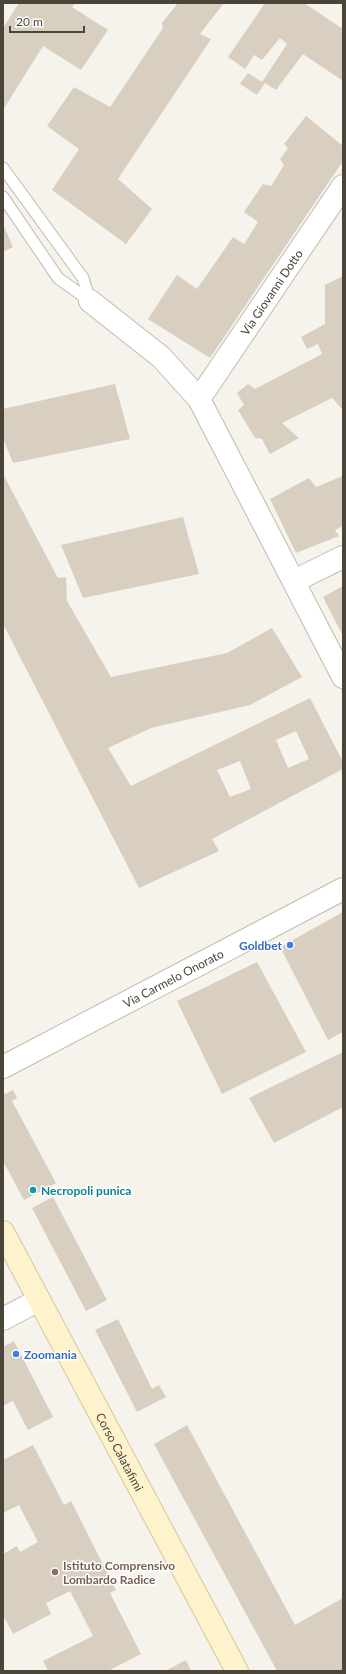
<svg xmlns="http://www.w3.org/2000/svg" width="346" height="1674" font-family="Lato,sans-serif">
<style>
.building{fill:#d8cfc1;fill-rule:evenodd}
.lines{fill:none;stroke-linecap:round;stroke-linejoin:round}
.lane-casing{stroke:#c2bbae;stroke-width:13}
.street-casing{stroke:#c2bbae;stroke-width:24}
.secondary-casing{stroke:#d6c79b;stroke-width:24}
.lane{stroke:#fff;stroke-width:11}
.street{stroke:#fff;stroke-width:22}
.secondary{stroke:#fff3cd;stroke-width:22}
.shop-dot{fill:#3f7fe0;stroke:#fff;stroke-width:1.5}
.culture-dot{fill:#0f9aa8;stroke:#fff;stroke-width:1.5}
.education-dot{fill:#8d6e63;stroke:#fff;stroke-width:1.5}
.labels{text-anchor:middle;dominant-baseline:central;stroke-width:3;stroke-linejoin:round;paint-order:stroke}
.street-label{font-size:12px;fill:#4b4439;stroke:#fff}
.shop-label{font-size:12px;font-weight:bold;fill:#366cbe;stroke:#fff;text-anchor:end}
.culture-label{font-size:12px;font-weight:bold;fill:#0d838f;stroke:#fff;text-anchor:start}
.education-label{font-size:12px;font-weight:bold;fill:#785e54;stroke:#fff;text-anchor:start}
</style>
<rect width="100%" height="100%" fill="#f6f3ec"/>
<path class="building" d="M19 3H75L72 7 108 30 81 70 43 46 3 110V28Z
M178 3H224L200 34 211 39 118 179 152 209 126 244 52 190 79 149 47 126 74 87 110 107 163 28 162 23Z
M265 3H304L343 29V81L303 54 276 90 265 83 257 95 240 84 248 73 262 82 287 44 280 38 262 60 254 55 245 69 228 57Z
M306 116 343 146V161L210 358 148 319 177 275 197 289 233 237 244 244 258 222 244 212 263 184 271 186 284 165 280 159 288 148 284 144Z
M3 224 13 247 3 252Z
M343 276V410L332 398 282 423 299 438 270 454 262 439 255 438 238 410 244 405 237 393 248 384 255 389 322 354 318 344 307 349 301 337 325 324V285Z
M115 384 130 439 13 463 3 438V409Z
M3 474 58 578 66 577 67 601 111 677 227 653 272 628 302 677 250 705 151 728 108 748 131 786 310 698 343 762V769L212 839 219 851 139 888 3 624ZM296 731 309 759 288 768 276 740ZM240 761 251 789 230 797 217 770Z
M343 476V526L335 530 339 536 296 553 270 499 309 478 316 487Z
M183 517 199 574 83 598 61 545Z
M343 586V636L323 597Z
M343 912V1032L328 1040 280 947Z
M257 962 306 1052 222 1094 177 1001Z
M343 1052V1107L274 1143 249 1098Z
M13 1090 17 1098 12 1101 56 1183 24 1200 3 1161V1095Z
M53 1197 107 1300 86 1311 32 1208Z
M118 1319 152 1389 159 1385 166 1397 137 1412 95 1330Z
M14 1341 53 1417 28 1430 13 1401 3 1406V1347Z
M187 1425 295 1625 343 1598V1671H277L154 1444Z
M33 1445 64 1505 71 1501 116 1590 110 1593 141 1654 108 1671H48L43 1661 93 1636 70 1591 46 1603 51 1614 13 1634 3 1615V1554L17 1546 20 1552 38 1542 19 1505 3 1513V1460Z
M186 1660 191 1671H165Z"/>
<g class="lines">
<defs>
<path id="lane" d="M3 168 83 278 90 301
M3 197 58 278 90 301"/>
<g id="street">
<path d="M90 301 161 357 199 399 343 677"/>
<path id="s1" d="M199 399 343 186"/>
<path d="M294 581 343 557"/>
<path id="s2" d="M3 1067 343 889"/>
<path d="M3 1319 39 1300"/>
</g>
<g id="secondary">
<path id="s3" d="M3 1232 237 1671"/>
</g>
</defs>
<use href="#lane" class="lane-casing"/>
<use href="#street" class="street-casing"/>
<use href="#secondary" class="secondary-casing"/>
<use href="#lane" class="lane"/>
<use href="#street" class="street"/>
<use href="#secondary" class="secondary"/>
</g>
<g class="shop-dot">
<circle cx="290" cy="945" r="4"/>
<circle cx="16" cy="1354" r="4"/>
</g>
<circle class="culture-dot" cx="33" cy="1190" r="4"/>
<circle class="education-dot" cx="55" cy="1572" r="4"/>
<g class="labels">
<g class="street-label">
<text stroke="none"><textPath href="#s1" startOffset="129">Via Giovanni Dotto</textPath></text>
<text stroke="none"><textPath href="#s2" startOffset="192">Via Carmelo Onorato</textPath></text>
<text stroke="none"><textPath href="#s3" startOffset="249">Corso Calatafimi</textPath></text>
</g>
<g class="shop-label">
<text x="282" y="945">Goldbet</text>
<text x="24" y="1354" text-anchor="start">Zoomania</text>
</g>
<g class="culture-label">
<text x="41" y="1190">Necropoli punica</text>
</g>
<g class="education-label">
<text x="63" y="1565">Istituto Comprensivo<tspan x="63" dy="14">Lombardo Radice</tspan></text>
</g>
</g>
<rect width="346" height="1674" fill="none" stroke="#4b4439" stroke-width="8"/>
<path d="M10 26v6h74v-6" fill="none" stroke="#4b4439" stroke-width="2"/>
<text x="16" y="26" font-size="12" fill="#4b4439" stroke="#ffffff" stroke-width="3" paint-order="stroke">20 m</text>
</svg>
